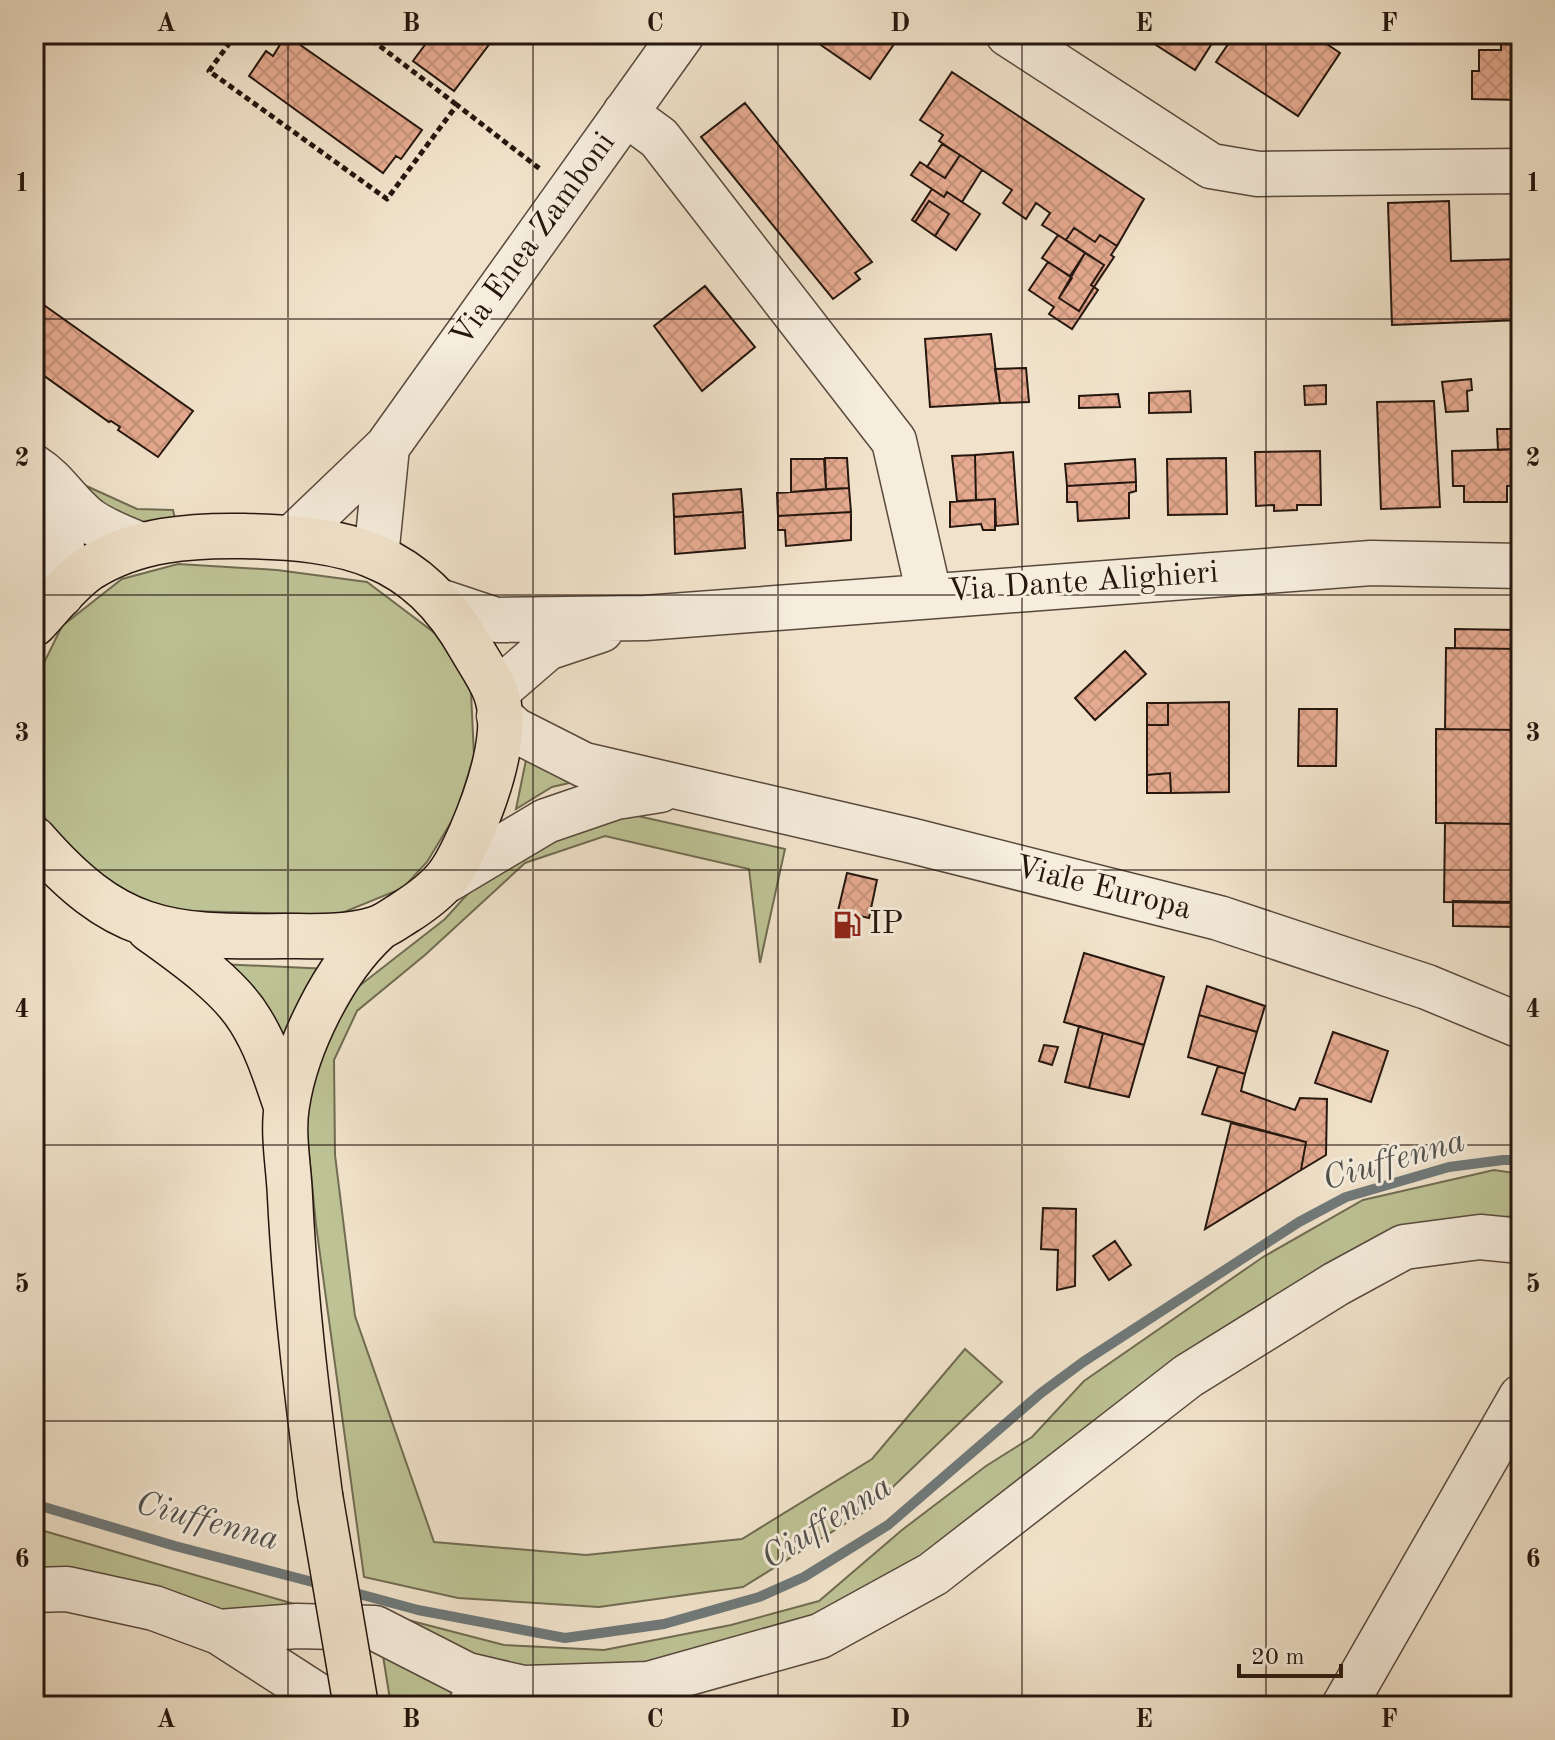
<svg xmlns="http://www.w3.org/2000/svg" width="1555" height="1740" font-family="'Old Standard TT',serif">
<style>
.green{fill:#bdc395;stroke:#716c52;stroke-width:2}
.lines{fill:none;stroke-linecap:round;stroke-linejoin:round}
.stream{stroke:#6f797a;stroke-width:10}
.building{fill:url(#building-cross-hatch);stroke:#25160e;stroke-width:2}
.minor-casing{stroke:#58493d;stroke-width:47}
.major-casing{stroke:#25160e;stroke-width:47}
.path{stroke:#25160e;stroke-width:5;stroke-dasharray:6 4;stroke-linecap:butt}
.minor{stroke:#f6eddd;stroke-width:44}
.major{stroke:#f1e3cb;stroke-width:44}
.major-bridge-casing{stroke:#25160e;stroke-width:47;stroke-linecap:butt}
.major-bridge{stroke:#f1e3cb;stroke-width:44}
.grid{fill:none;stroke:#25160e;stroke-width:2;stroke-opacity:0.55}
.labels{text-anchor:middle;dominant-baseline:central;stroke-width:6;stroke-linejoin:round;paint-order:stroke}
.street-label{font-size:32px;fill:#25160e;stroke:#f6eddd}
.poi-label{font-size:32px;fill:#25160e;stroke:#f6eddd;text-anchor:start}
.water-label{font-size:34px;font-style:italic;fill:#50504d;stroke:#f6eddd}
.neatline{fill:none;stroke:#25160e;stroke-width:3}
.grid-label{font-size:26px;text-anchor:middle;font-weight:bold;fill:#25160e}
</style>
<defs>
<pattern id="building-cross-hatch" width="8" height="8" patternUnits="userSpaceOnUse" patternTransform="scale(2)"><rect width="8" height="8" fill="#e6aa90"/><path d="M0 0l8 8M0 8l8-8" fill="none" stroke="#c5927b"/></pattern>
</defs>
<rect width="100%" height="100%" fill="#f1e3cb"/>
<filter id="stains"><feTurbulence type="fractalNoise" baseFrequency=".0025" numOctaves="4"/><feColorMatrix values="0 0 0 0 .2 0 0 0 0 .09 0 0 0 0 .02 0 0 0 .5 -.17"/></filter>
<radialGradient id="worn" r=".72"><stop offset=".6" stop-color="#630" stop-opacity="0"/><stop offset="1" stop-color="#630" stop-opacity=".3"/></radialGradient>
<path class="green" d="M82 484 137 509 173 510 175 519 138 526 108 519Z
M178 564 277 570 367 582 440 637 471 692 474 756 456 814 427 862 403 888 337 915 150 910 109 888 59 840 34 801V696L37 677 62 626 122 579Z
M527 755 591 778 552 787 516 809Z
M611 810 785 849 760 963 749 869 605 836 525 863 425 955 357 1011 334 1060 335 1155 355 1316 434 1542 586 1555 742 1539 872 1459 965 1349 1002 1382 872 1507 743 1587 599 1607 458 1598 364 1577 316 1225 303 1091 336 1004 445 919 492 867Z
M219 964 329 969 281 1055Z
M1494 1170 1521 1174V1215L1413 1229 893 1581 815 1623 682 1664 483 1668 377 1612 504 1645 604 1650 731 1625 819 1601 902 1530 986 1466 1032 1437 1084 1381 1263 1257 1363 1200Z
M34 1528 308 1608 223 1621 34 1578Z
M381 1643 479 1693 391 1706Z"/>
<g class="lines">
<path class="stream" d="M34 1504 175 1546 324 1585
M348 1591 418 1610 565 1638 664 1624 759 1597 804 1577 888 1525 1041 1393 1083 1362 1299 1222 1346 1197 1449 1167 1503 1160H1521"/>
</g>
<path class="building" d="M433 34H497L454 91 413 61Z
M805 34H901L870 79Z
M1139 34H1218L1195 70Z
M1235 34H1312L1340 53 1298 116 1216 62Z
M1501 34H1521V100L1472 99V71H1479V50H1501Z
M286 35 422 130 401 159 396 156 383 173 249 76 266 51 273 56Z
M952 72 1144 199 1117 246 1100 235 1095 242 1074 228 1066 240 1042 225 1050 213 1036 203 1026 219 1003 203 1012 190 939 141 943 135 920 120Z
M745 103 872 262 855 273 860 279 833 299 701 137Z
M942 144 960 155 945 178 927 167Z
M960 155 982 170 962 202 947 192 944 197 911 175 920 162 945 178Z
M932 189 944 197 947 192 980 214 956 250 935 236 949 214 929 201 915 222 912 220Z
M929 201 949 214 935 236 915 222Z
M1449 201 1451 261 1521 259V320L1392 325 1388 203Z
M1074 228 1095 242 1100 235 1117 246 1111 255 1114 257 1094 287 1091 285 1104 265 1066 240Z
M1058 235 1085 253 1070 276 1042 258Z
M1085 253 1104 265 1091 285 1094 287 1079 311 1059 298Z
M1048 262 1072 278 1059 298 1079 311 1094 287 1098 290 1072 329 1049 314 1054 307 1029 290Z
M705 286 755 347 702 391 654 326Z
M34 298 193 411 158 457 118 430 120 427 111 421 109 422 43 375 44 372 34 365Z
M991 334 1000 403 930 407 925 339Z
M1026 368 1029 402 1000 403 995 369Z
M1471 379 1472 390 1467 391 1468 411 1446 412 1442 382Z
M1326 385V404L1305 405 1304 386Z
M1190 391 1191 412 1149 413V393Z
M1118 394 1120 407 1079 408V396Z
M1434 401 1440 507 1381 509 1377 402Z
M1497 429H1514L1516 449 1498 450Z
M1516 449V486H1507V502H1464V486H1453L1452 451Z
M1320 451 1321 505H1297V510L1274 511V505L1256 506 1255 452Z
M1013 452 1018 524 996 526 995 499 976 500 975 455Z
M975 455 976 500 957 501 952 456Z
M825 458H847L849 488 826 489Z
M1226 458 1227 514 1168 515 1167 459Z
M791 459H824L826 489 791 492Z
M1135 459 1136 482 1067 486 1065 464Z
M1136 482V491L1129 493V518L1078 521 1077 502H1067V486Z
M849 488 851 512 778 516 777 493Z
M741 489 743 512 674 517 673 494Z
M995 499V530H983L981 524 950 527V502Z
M743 512 745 548 675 554 674 517Z
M851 512V540L786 546 785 530H778V516Z
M1455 629 1518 630V649L1455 648Z
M1446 648 1521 649V730L1445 729Z
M1125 651 1146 674 1095 720 1075 698Z
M1229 702V792L1171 793 1170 773 1147 775V725H1168V703Z
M1147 703H1168V725H1147Z
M1299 709H1337L1336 766H1298Z
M1436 729 1521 730V824L1436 823Z
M1170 773 1171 793H1147V775Z
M1445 823 1521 824V903L1444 902Z
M847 873 877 880 869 918 838 911Z
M1453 901 1516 902V927L1453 926Z
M1084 953 1164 977 1144 1045 1064 1022Z
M1207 986 1265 1006 1257 1032 1199 1015Z
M1199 1015 1257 1032 1245 1074 1188 1057Z
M1079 1026 1103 1033 1089 1088 1065 1082Z
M1333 1032 1388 1051 1371 1102 1315 1083Z
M1103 1033 1144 1045 1129 1097 1089 1088Z
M1044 1045 1058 1047 1052 1065 1039 1061Z
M1218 1066 1245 1074 1241 1091 1295 1110 1300 1098 1327 1099 1326 1155 1301 1170 1306 1142 1202 1114Z
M1231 1123 1306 1142 1301 1170 1205 1229Z
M1043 1208 1076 1209 1075 1286 1057 1290 1058 1250 1041 1249Z
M1115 1241 1131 1265 1109 1280 1093 1256Z"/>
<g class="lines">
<defs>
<path id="minor" d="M1008 34 1211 166 1258 174 1521 171
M625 113 659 138 894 441 929 594
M34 467C56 481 68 504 89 520 105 531 123 538 141 545
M42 481 62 537 61 595
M293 537 387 447 682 34
M376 557 387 447
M442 602 496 620 645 618 1371 563 1521 566
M496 692 547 648 601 630
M499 716 515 730 584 765 913 841 1219 918 1427 987 1521 1026
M447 880 546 821 616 797 660 790
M34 1590 67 1589 154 1608 219 1632 329 1703 344 1706
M219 1632 297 1626 375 1628 467 1675 523 1688
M470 1706 525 1688 649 1684 820 1636 933 1574 1188 1376 1336 1284 1404 1247 1480 1237 1521 1241
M1344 1706 1521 1397"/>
<path id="major" d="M34 624C51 606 69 582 90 568 136 539 191 535 244 536 346 538 417 552 471 648 479 662 489 676 495 691 511 730 487 796 471 833 453 874 444 887 407 911 397 917 386 926 375 929 346 938 313 936 284 936 165 938 115 932 34 839
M149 929C182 953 229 985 250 1020 267 1047 276 1077 286 1106
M320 1495C307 1396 295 1297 290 1197 289 1168 282 1134 287 1105 296 1046 334 969 378 929"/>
</defs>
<use href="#minor" class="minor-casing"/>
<use href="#major" class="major-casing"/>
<path class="path" d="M236 34 209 71 387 199 457 105 540 169
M364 34 457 105"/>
<use href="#minor" class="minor"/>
<use href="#major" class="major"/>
<defs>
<path id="major-bridge" d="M320 1495 356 1706"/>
</defs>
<use href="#major-bridge" class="major-bridge-casing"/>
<use href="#major-bridge" class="major-bridge"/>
</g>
<path class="grid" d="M288 34V1706M533 34V1706M778 34V1706M1022 34V1706M1266 34V1706M34 319H1521M34 595H1521M34 870H1521M34 1145H1521M34 1421H1521"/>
<defs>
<symbol id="fuel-bare" viewBox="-9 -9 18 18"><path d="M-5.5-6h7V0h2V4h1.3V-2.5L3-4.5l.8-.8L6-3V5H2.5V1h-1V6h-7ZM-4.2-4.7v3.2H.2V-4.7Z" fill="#8f2418" stroke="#f6eddd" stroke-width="2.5" paint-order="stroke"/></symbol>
</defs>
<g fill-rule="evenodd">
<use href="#fuel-bare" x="827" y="905" width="40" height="40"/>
</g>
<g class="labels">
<g class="street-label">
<text transform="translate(534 240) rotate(-54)">Via Enea Zamboni</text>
<text transform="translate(1083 583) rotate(-4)">Via Dante Alighieri</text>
<text transform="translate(1103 889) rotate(14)">Viale Europa</text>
</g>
<g class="poi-label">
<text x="869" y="925">IP</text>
</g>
<g class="water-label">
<text transform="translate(1394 1161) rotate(-16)">Ciuffenna</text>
<text transform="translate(207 1522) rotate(15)">Ciuffenna</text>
<text transform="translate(827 1523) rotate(-32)">Ciuffenna</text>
</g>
</g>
<rect width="1555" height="1740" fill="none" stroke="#f1e3cb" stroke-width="88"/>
<path d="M1239 1664v12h102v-12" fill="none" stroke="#25160e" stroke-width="4"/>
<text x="1251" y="1664" font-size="24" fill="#25160e" stroke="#f6eddd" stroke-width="6" paint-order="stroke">20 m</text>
<rect x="44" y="44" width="1467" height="1652" class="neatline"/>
<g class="grid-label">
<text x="166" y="31">A</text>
<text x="411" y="31">B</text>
<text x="655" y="31">C</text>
<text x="900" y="31">D</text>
<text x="1144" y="31">E</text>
<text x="1389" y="31">F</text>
<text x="22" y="191">1</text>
<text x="1533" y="191">1</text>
<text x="22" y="466">2</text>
<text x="1533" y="466">2</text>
<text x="22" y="741">3</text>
<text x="1533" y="741">3</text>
<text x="22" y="1017">4</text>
<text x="1533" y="1017">4</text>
<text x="22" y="1292">5</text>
<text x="1533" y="1292">5</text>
<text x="22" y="1567">6</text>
<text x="1533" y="1567">6</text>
<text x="166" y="1727">A</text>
<text x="411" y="1727">B</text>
<text x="655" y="1727">C</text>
<text x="900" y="1727">D</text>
<text x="1144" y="1727">E</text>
<text x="1389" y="1727">F</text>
</g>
<rect width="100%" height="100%" filter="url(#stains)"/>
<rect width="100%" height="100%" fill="url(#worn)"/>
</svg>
